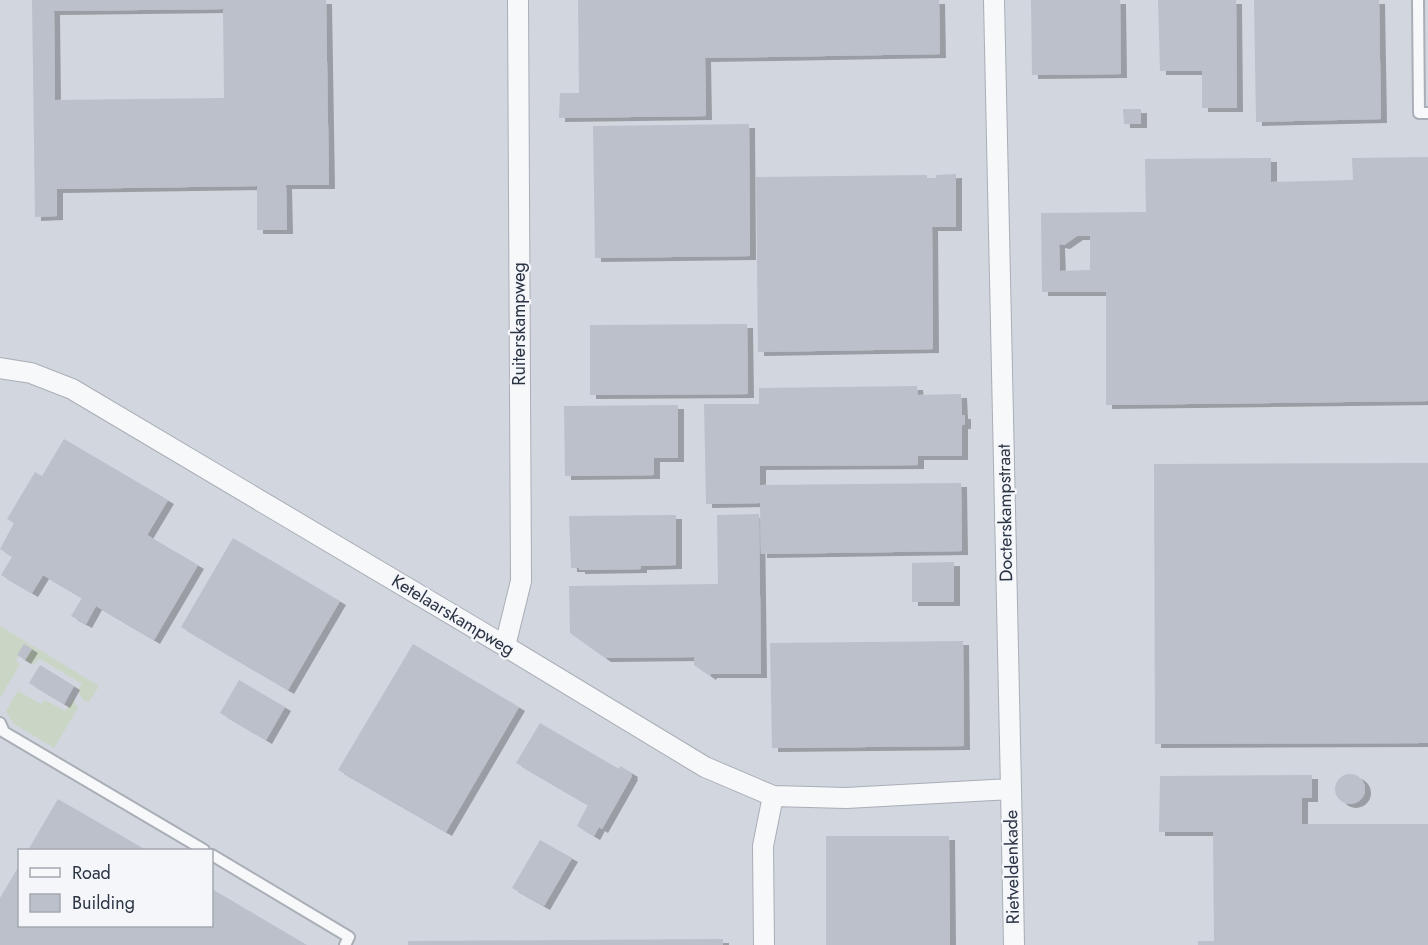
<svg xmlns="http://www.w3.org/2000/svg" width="1428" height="945" font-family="Jost,sans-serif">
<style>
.built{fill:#d2d6de;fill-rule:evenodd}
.green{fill:#c9d6c5}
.building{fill:#bbc0ca;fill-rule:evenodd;filter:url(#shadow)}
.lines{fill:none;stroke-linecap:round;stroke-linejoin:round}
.lane-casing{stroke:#a9aeb7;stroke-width:14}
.street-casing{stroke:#a9aeb7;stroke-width:22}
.lane{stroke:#f7f8fa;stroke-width:10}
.street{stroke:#f7f8fa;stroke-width:20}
.labels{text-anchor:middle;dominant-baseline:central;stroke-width:4.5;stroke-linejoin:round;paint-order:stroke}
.street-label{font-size:18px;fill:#2b3445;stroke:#f4f6f9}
</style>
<defs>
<filter id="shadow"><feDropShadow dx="6" dy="4" stdDeviation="0" flood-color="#0004"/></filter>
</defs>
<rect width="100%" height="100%" fill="#e4e7ec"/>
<path class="built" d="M0 0H1428V945H0ZM20 850H212V926H20Z"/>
<path class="green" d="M0 626 99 686 89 702 83 700 78 691 82 684 39 658 34 665 25 660 32 649 24 644 16 661 20 664 0 698Z
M18 691 41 704 45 700 65 711 73 700 78 708 54 748 14 724 6 711Z"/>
<path class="building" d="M32 0H326L329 185H286L287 230H257V186L57 189V216L35 217ZM223 9 224 98 55 100 54 11Z
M578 0H939L940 54 705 58 706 116 559 118 560 93H579Z
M1031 0H1120L1121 74 1032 75Z
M1158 0H1236L1237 108H1202V71H1160Z
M1254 0H1379L1381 119 1256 122Z
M1123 109H1141V124H1124Z
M749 124 750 256 595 258 593 126Z
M1428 157V401L1106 405V292H1042L1041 213 1146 212 1145 159 1271 158V182L1353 180 1352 158ZM1077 236H1090V270L1060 271 1059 244 1064 245Z
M956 174V227H932L933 349 758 352 756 177 927 175V178H936V175Z
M747 324 748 394 590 395V325Z
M917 386 918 395 961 394 962 415H965V425H962V456H918V465L760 466V485L961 483 962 551 761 554 760 503 706 504 704 404H759V388Z
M678 405V458H654V475L565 476 564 406Z
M64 439 168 500 147 535 198 565 154 640 96 606 86 624 71 616 82 598 43 575 32 593 1 575 12 557 0 549 14 523 7 519 35 472 42 476Z
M1428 463V743L1155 744 1154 464Z
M759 514 761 674H711L710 676 694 665V657L605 658 570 633 569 586 718 584 717 515Z
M676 515V565L641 566V569L579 570V568H571L569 516Z
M233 538 340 601 288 690 181 627Z
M954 562V602H912V563Z
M963 641 964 746 772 748 770 643Z
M24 644 32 649 25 660 17 655Z
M413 644 519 707 446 832 338 770Z
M40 665 74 686 64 704 29 683Z
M239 680 285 707 266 740 220 713Z
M540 723 619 769 620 766 632 773 631 775 632 776 602 829 599 827 594 836 577 826 588 805 516 763Z
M1335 789a15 15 0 1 1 30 0a15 15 0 1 1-30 0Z
M1312 775V798H1302V824H1428V945H1198V941H1214L1213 832H1159L1160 776Z
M58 799 146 850H28Z
M826 836H949L950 945H826Z
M540 840 572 858 544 906 512 888Z
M20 864V926H212V889L307 945H0V898Z
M723 939V945H408V941Z"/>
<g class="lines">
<defs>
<path id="lane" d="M1418 0 1419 113H1428
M0 723 4 732 204 850
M212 855 349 937 345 945"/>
<path id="street" d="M0 368 31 373 72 389 505 646 705 767 773 796 763 846 764 945
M505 646 521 581 518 0
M1011 789 1014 945
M773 796 846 798 1011 789 994 0"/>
</defs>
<use href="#lane" class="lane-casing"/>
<use href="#street" class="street-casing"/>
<use href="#lane" class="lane"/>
<use href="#street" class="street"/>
</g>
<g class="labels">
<g class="street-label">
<text transform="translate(519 324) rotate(-90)">Ruiterskampweg</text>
<text transform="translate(1005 513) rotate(-91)">Docterskampstraat</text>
<text transform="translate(453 615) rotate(31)">Ketelaarskampweg</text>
<text transform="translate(1012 867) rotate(-91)">Rietveldenkade</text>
</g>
</g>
<rect x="18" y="849" width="195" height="78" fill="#f4f6f9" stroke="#a4a8b1" stroke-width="1.5"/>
<rect x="30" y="868" width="30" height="9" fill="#f7f8fa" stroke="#a4a8b1" stroke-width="1.5"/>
<text x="72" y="879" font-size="18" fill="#2b3445">Road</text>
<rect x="30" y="894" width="30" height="18" fill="#bbc0ca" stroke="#a4a8b1" stroke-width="1.5"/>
<text x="72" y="909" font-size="18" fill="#2b3445">Building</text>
</svg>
